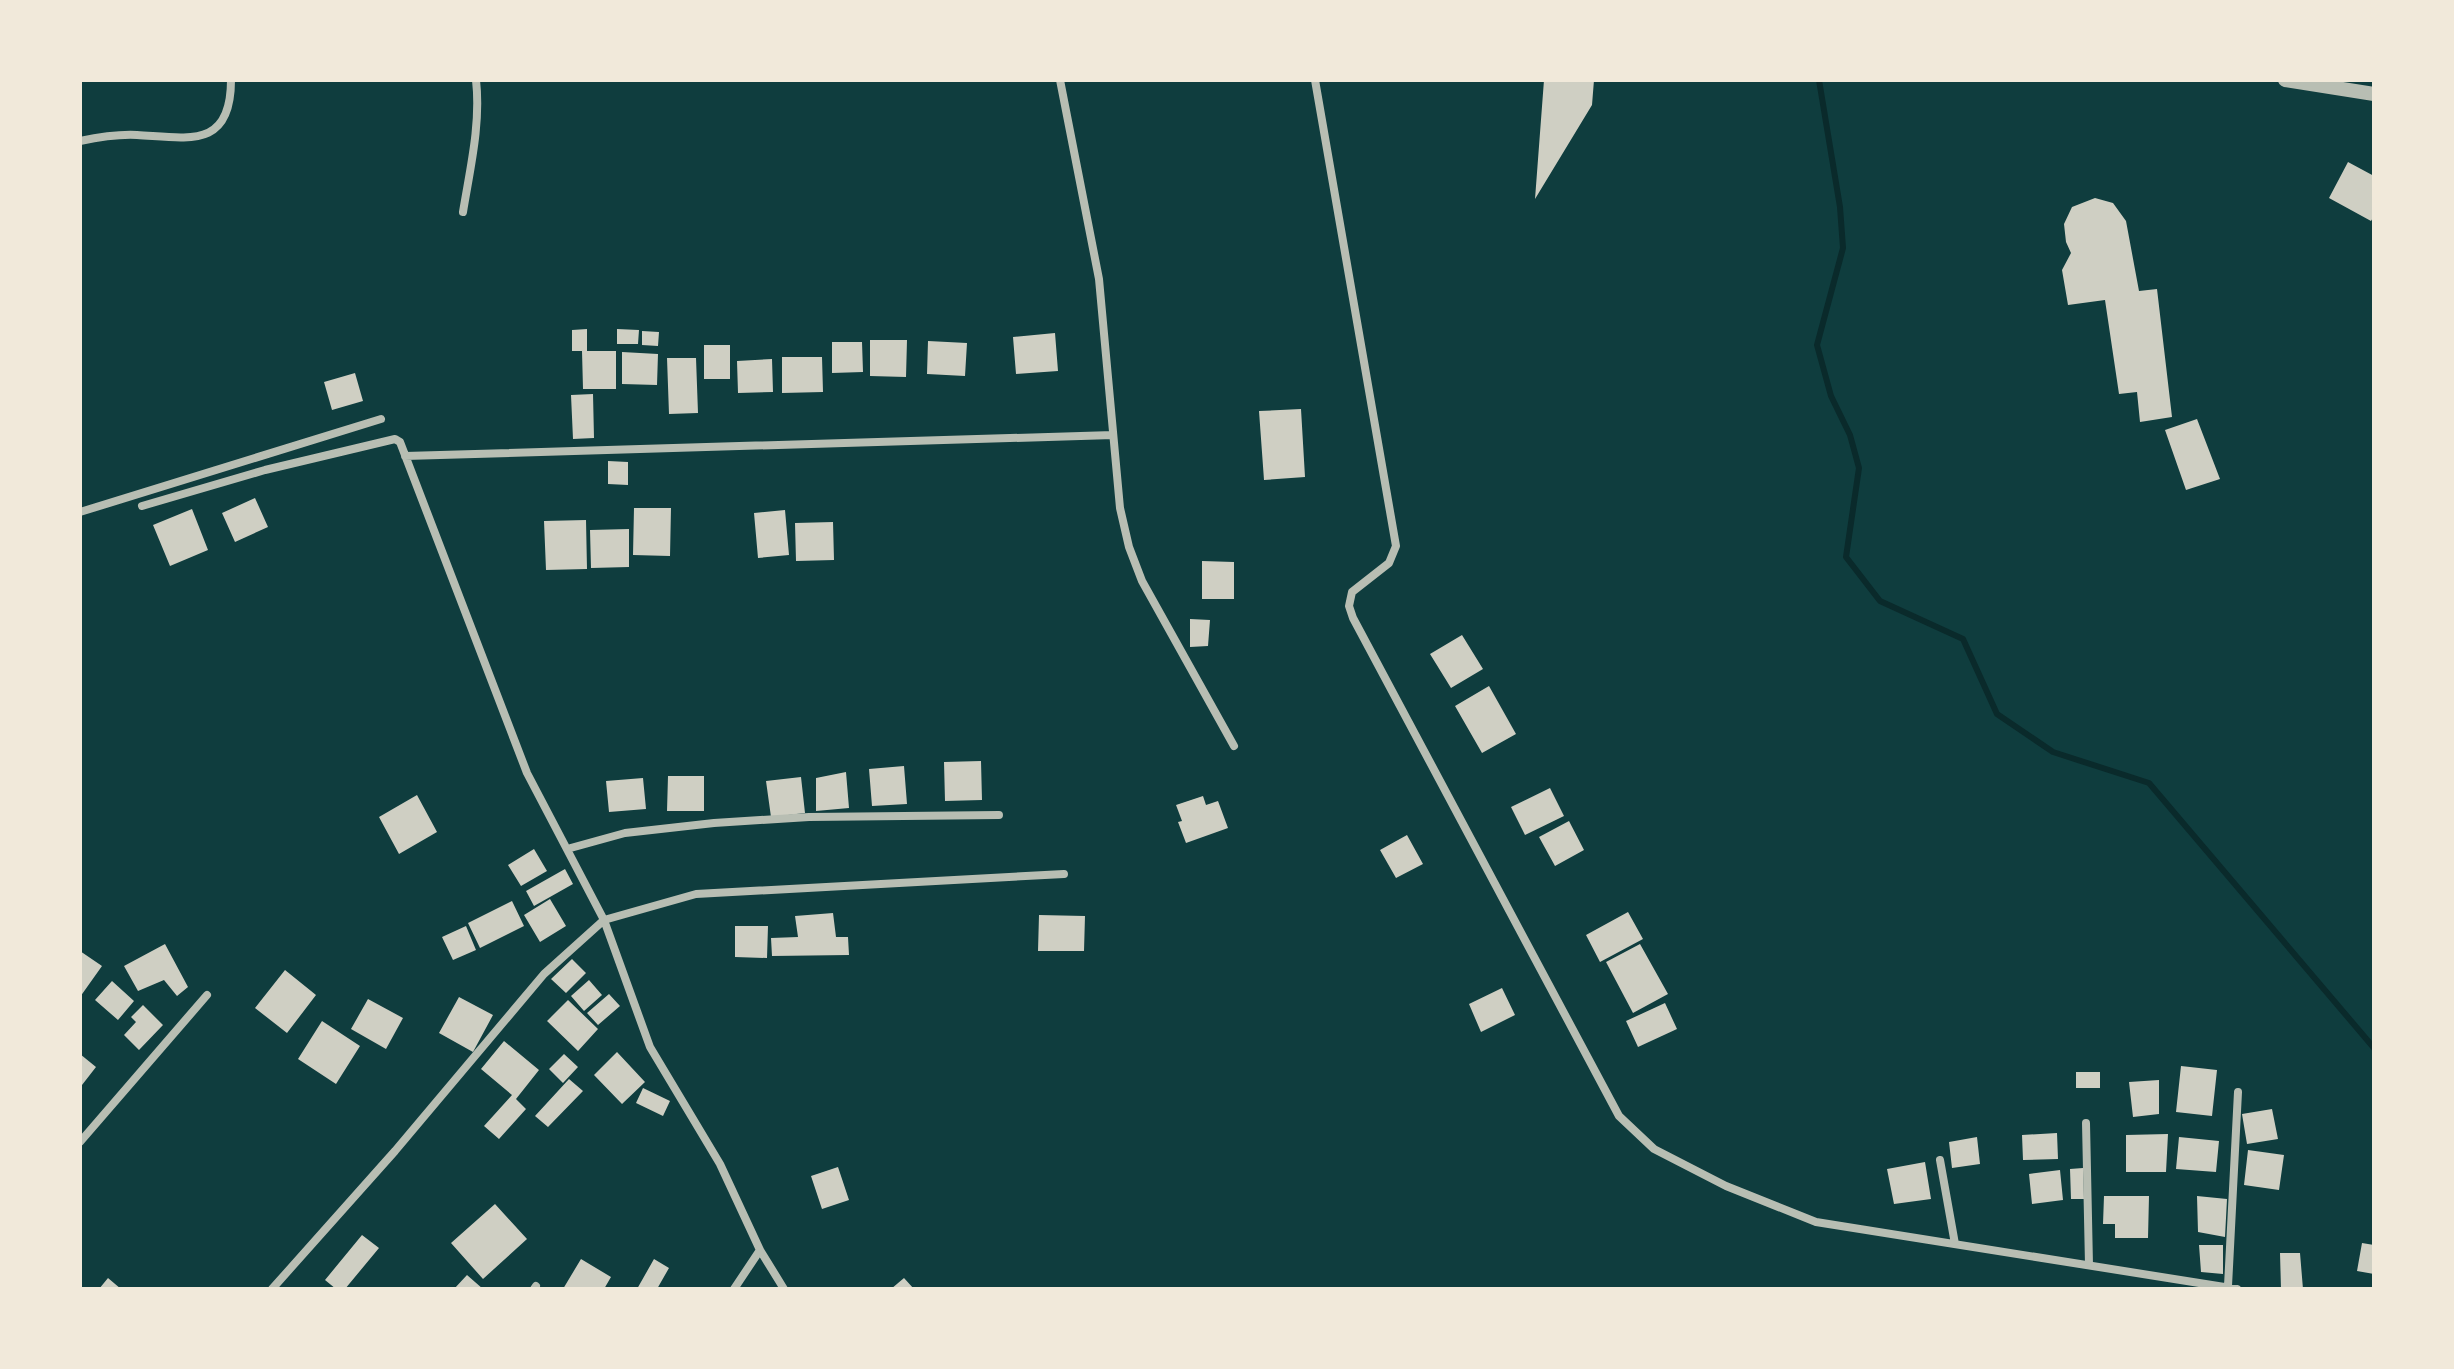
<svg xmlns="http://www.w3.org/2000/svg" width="2454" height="1369" font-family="'PT Sans Narrow',sans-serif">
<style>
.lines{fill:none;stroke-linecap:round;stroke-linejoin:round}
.stream{stroke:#0a2a2b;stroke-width:6}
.building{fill:#cfcfc3}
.minor{stroke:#b8beb3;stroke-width:8}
.tertiary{stroke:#b8beb3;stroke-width:14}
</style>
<rect width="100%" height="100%" fill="#0f3d3e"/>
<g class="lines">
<path class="stream" d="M1819 80 1840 207 1843 248 1817 345 1831 396 1850 435 1859 468 1846 557 1880 601 1963 639 1997 714 2053 752 2149 783 2374 1048"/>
</g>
<path class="building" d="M1544 80H1594L1592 105 1535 199Z
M2348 162 2374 176V216L2371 221 2329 198Z
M2095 198 2113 203 2126 221 2139 291 2157 289 2172 417 2140 422 2137 392 2119 394 2105 300 2068 305 2062 270 2071 253 2066 242 2064 224 2072 207Z
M587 329V351H616V389H583L582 351H572V330Z
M617 329 639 330 638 344H617Z
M642 331 659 332 658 346 642 345Z
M1055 333 1058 371 1016 374 1013 337Z
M870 340H907L906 377 870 376Z
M928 341 967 343 965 376 927 374Z
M832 342H862L863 372 832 373Z
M704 345H730V379H704Z
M622 352 658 354 657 385 622 384Z
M782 357H822L823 392 782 393Z
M667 358H696L698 413 669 414Z
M772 359 773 392 738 393 737 361Z
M355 373 363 401 332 410 324 382Z
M593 394 594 438 573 439 571 395Z
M1301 409 1305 477 1264 480 1259 411Z
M2197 419 2220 479 2186 490 2165 430Z
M608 461 628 462V485L608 484Z
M255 498 268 527 235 542 222 513Z
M634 508H671L670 556 633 555Z
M192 509 208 550 170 566 153 525Z
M785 510 789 555 758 558 754 513Z
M586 520 587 569 546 570 544 521Z
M833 522 834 560 796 561 795 523Z
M629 529V567L591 568 590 530Z
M1202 561 1234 562V599H1202Z
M1190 619 1210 620 1208 646 1190 647Z
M1462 635 1483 669 1451 688 1430 654Z
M1489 686 1516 734 1482 753 1455 706Z
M981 761 982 800 945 801 944 762Z
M904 766 907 804 872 806 869 769Z
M846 772 849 808 816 811V778Z
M668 776H704V811H667Z
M801 777 805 813 771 817 766 781Z
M643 778 646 809 609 812 606 781Z
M1550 788 1564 816 1525 835 1511 807Z
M417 795 437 832 399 854 379 817Z
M1203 796 1206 805 1218 801 1228 828 1186 843 1178 822 1182 821 1176 805Z
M1569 821 1584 850 1555 866 1539 837Z
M1407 835 1423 864 1396 878 1380 850Z
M534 849 547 871 521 886 508 865Z
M565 869 573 884 534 906 526 891Z
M550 899 566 926 540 942 524 915Z
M512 901 524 926 480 948 468 923Z
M1628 912 1643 939 1600 962 1586 935Z
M833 913 836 937H848L849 955 772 956 771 938 798 937 795 916Z
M1039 915 1085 916 1084 951H1038Z
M466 926 476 950 453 960 442 937Z
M735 926H768L767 958 735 957Z
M165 944 188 987 177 996 164 980 138 991 124 966Z
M1640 944 1668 994 1633 1013 1606 962Z
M80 951 102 966 80 997Z
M572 959 586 973 566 993 551 979Z
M285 970 316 995 287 1033 255 1008Z
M589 980 602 995 584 1011 571 996Z
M112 981 134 1001 118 1020 95 1000Z
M1502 988 1515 1015 1481 1032 1469 1004Z
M609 994 620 1006 598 1025 587 1013Z
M459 997 493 1015 473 1052 439 1033Z
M368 999 403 1018 386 1049 351 1029Z
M568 1000 598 1029 578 1051 547 1021Z
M1665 1003 1677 1029 1638 1047 1626 1021Z
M143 1005 163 1025 139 1050 124 1035 136 1022 131 1017Z
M322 1021 360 1046 336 1084 298 1059Z
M504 1041 539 1070 516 1099 526 1109 499 1139 484 1126 512 1095 481 1069Z
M617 1052 645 1082 622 1104 594 1075Z
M80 1054 96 1067 82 1085 80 1083Z
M564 1054 578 1067 563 1083 549 1069Z
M2181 1066 2217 1070 2212 1116 2176 1112Z
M2076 1072H2100V1088H2076Z
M569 1079 583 1091 548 1127 535 1116Z
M2159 1080V1114L2133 1117 2129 1082Z
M643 1088 670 1101 663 1116 636 1103Z
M2272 1109 2278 1139 2247 1144 2242 1114Z
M2057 1133 2058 1159 2023 1160 2022 1135Z
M2168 1134 2166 1172H2126V1135Z
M1977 1137 1980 1164 1952 1168 1949 1142Z
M2179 1137 2219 1141 2216 1172 2176 1169Z
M2248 1150 2284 1155 2279 1190 2244 1185Z
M1925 1162 1931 1199 1894 1204 1887 1169Z
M838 1167 849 1200 822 1209 811 1176Z
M2083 1168 2084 1199H2071L2070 1169Z
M2060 1170 2063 1200 2032 1204 2029 1174Z
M2104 1196H2149L2148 1238H2115V1224H2103Z
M2197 1196 2227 1199 2225 1237 2198 1232Z
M495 1204 527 1239 483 1279 451 1243Z
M362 1235 379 1248 345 1289H336L325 1280Z
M2362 1243 2374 1245V1274L2357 1271Z
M2199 1245H2223V1274L2201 1272Z
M2280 1253H2300L2303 1289H2281Z
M581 1259 611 1277 604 1289H563Z
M654 1259 669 1268 657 1289H637Z
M467 1275 483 1289H454Z
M108 1278 121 1289H99Z
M904 1278 914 1289H891Z"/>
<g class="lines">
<path class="minor" d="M1060 80 1099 279 1120 508 1129 547 1142 581 1234 746
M1315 80 1396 546 1389 563 1352 592 1349 606 1353 618 1619 1116 1654 1149 1726 1186 1816 1222 2237 1289
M80 141C99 137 117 134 137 135 189 138 231 149 231 80
M463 212C470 169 481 124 476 80
M405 456 1113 435
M142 506 265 470 395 439 400 442 527 773 604 920 650 1047 720 1164 760 1250 784 1289
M80 512 381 419
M567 849 625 833 714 823 809 817 999 815
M2086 1123 2089 1265
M80 1142 207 995
M1940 1160 1955 1244
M2228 1286 2238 1092
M272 1289 395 1151 544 974 604 920 696 894 1064 874
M534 1289 536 1286
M734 1289 760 1250"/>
<path class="tertiary" d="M2285 80 2374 94"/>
</g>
<rect width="2454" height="1369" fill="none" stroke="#f1e9da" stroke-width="164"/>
</svg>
